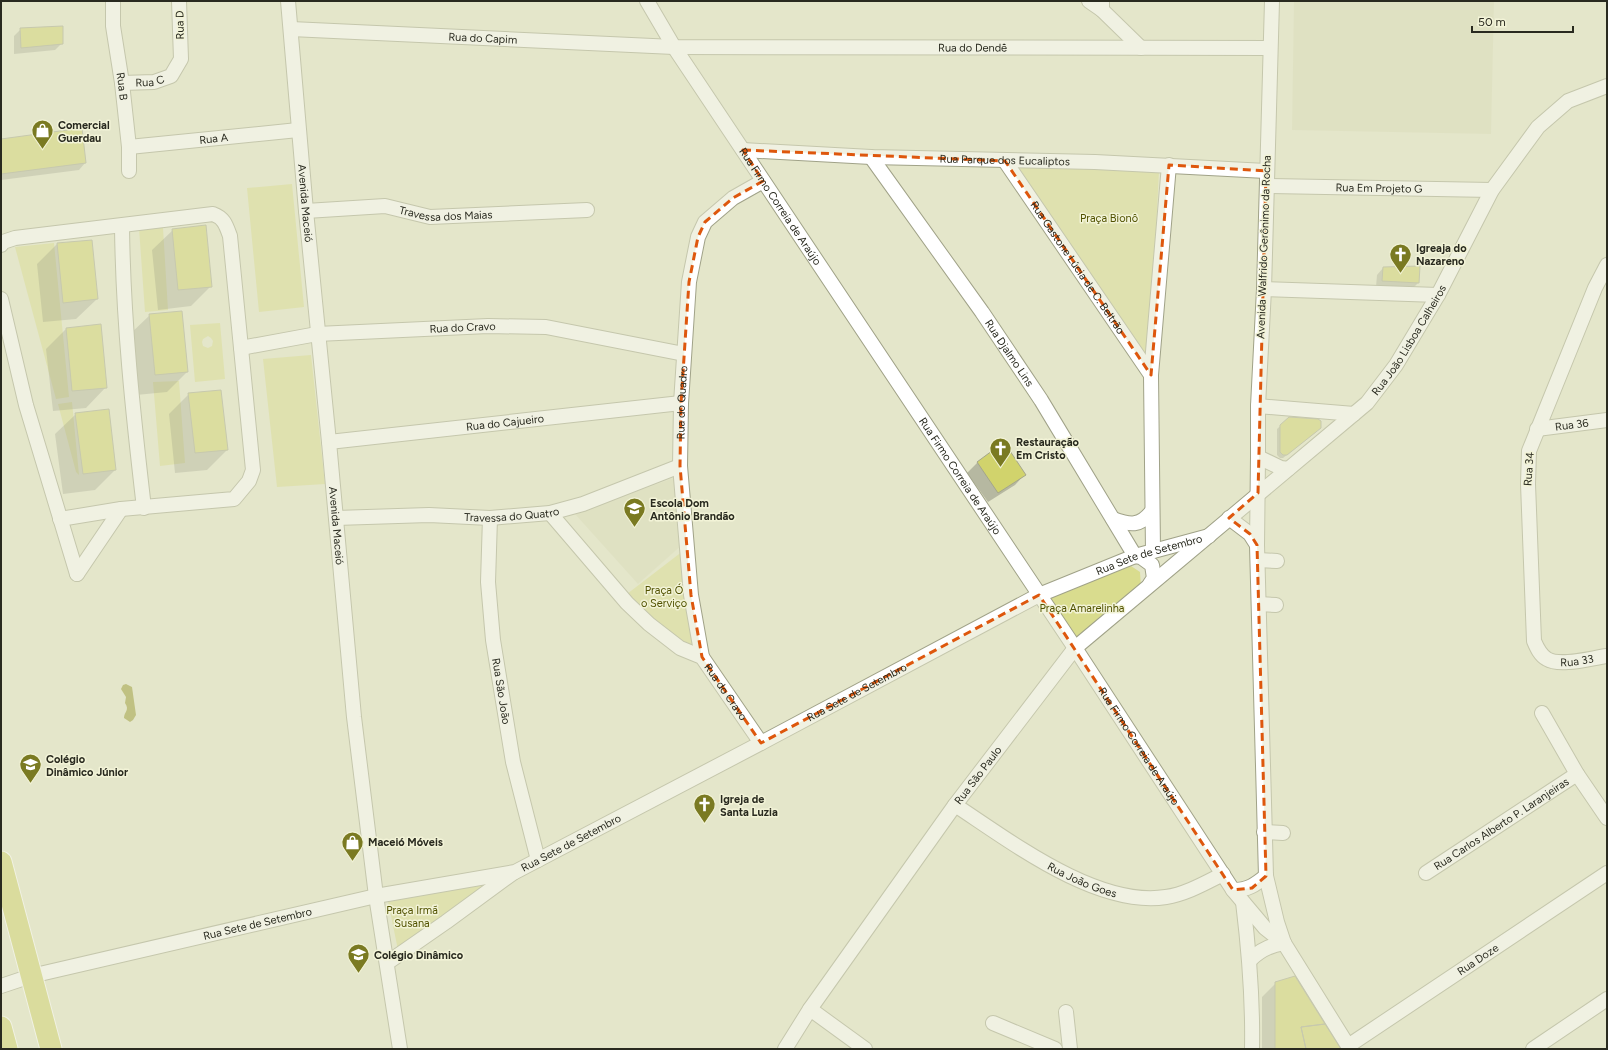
<svg xmlns="http://www.w3.org/2000/svg" width="1608" height="1050" font-family="Figtree,sans-serif">
<style>
.built{fill:#dadcb9}
.green{fill:#d9dc8e;fill-rule:evenodd}
.water{fill:#95962a}
.shadow{fill:#0003}
.building{fill:#d1d36c;stroke:#a4a68b}
.lines{fill:none;stroke-linecap:round;stroke-linejoin:round}
.minor-casing{stroke:#a0a288;stroke-width:16}
.highway-casing{stroke:#fff;stroke-width:23}
.minor{stroke:#fff;stroke-width:14}
.highway{stroke:#ced067;stroke-width:21}
.marked{fill:none;stroke:#de570d;stroke-width:3;stroke-dasharray:8 5;stroke-linejoin:round}
.labels{text-anchor:middle;dominant-baseline:central;stroke-width:3;stroke-linejoin:round;paint-order:stroke}
.street-label{font-size:11px;fill:#292a1f;stroke:#f2f3d7}
.poi-label{font-size:11px;font-weight:bold;fill:#292a1f;stroke:#f2f3d7;text-anchor:start}
.park-label{font-size:11px;fill:#515200;stroke:#f2f3d7}
</style>
<rect width="100%" height="100%" fill="#e4e6ca"/>
<path class="built" d="M1294 1H1494L1491 134 1292 130Z
M676 477 683 544 638 584 575 514Z"/>
<path class="green" d="M1018 166 1159 171 1149 366Z
M292 184 304 307 259 312 247 188Z
M139 228H163L168 310 145 312Z
M54 243 69 397 56 399 15 247Z
M220 323 225 379 195 382 190 325ZM208 336 211 338 213 341 212 346 208 348 203 346 202 342 203 339Z
M311 355 325 484 277 487 263 359Z
M179 381 185 463 160 466 153 382Z
M72 402 79 475 76 472 58 404Z
M683 551 699 651 685 648 627 594Z
M1131 566 1140 572 1141 588 1076 642 1046 599Z
M501 879 398 950 388 901Z"/>
<path class="water" d="M126 684 132 687 136 715 133 720 130 722 124 718C124 712 130 710 125 703L126 697 121 689 123 685Z"/>
<path class="shadow" d="M21 29 62 43 55 50 14 54V36Z
M81 130 85 163 79 170 1 180V140Z
M173 230 211 286 191 306 158 310 152 250Z
M57 244 97 299 76 319 43 322 37 264Z
M1419 267 1418 283 1411 290 1376 287 1377 275 1383 268Z
M150 315 187 372 167 392 136 395 129 335Z
M66 329 106 387 86 408 53 411 46 349Z
M189 394 227 450 207 470 175 473 169 414Z
M76 414 115 470 95 490 63 494 55 434Z
M1289 418 1317 431 1283 458H1280L1277 455V429Z
M1003 444 1025 474 1015 485 988 502 967 473 977 463Z
M1276 983 1340 1049H1262V997Z"/>
<path class="building" d="M63 26V44L21 48 20 28Z
M82 128 86 163 1 174V139Z
M206 225 212 287 178 290 172 229Z
M92 240 98 299 63 303 57 243Z
M1420 266 1419 283 1382 281 1383 267Z
M182 311 188 372 155 375 149 314Z
M101 324 107 388 72 391 66 328Z
M221 390 228 450 195 453 188 393Z
M109 409 116 470 83 474 75 413Z
M1289 417 1318 419 1321 421V428L1287 455H1283L1280 452V425Z
M1004 442 1026 475 998 493 977 462Z
M1295 976 1325 1024 1301 1027 1306 1049H1275V982Z
M1325 1024 1341 1049H1306L1301 1027Z"/>
<g class="lines">
<defs>
<g id="minor">
<path id="s1" d="M113 1V26L122 83 129 147V171"/>
<path id="s2" d="M288 1 306 211 329 442 354 717 376 896 400 1049"/>
<path id="s3" d="M647 1 674 47 1075 648 1233 890 1265 928 1284 943"/>
<path d="M1089 1 1102 10"/>
<path d="M1102 1V10L1141 48"/>
<path d="M1272 1 1264 289 1258 406V457L1257 545 1266 876 1277 922 1284 943 1350 1049"/>
<path id="s4" d="M291 29 674 47 1270 48"/>
<path id="s5" d="M122 83 154 82 171 76 181 59 179 1"/>
<path id="s6" d="M129 147 298 130"/>
<path id="s7" d="M743 150 871 157 1095 162 1266 171"/>
<path id="s8" d="M871 157 982 312 1041 400 1135 556 1141 557 1152 565 1154 578 1150 584"/>
<path id="s9" d="M1005 161 1151 375"/>
<path id="s10" d="M1267 186 1492 190"/>
<path id="s11" d="M306 211 385 206 430 217 587 210"/>
<path d="M122 226C123 320 133 414 144 508"/>
<path d="M1 245 3 242 15 238 213 214C224 218 226 225 230 236L253 470 249 481 234 499 121 509 60 519"/>
<path id="s12" d="M1607 265 1595 288 1529 451 1528 484 1534 641C1537 648 1540 655 1547 659 1560 667 1591 658 1607 656"/>
<path d="M1264 289 1438 295"/>
<path d="M1 299 26 405 77 574"/>
<path id="s13" d="M241 348 317 334 488 326 546 327 684 354"/>
<path d="M1258 406 1354 414"/>
<path id="s14" d="M1537 429 1607 420"/>
<path id="s15" d="M329 442 681 403"/>
<path d="M1258 457 1281 468 1288 469"/>
<path id="s16" d="M550 513 627 603 649 624 680 648 702 657 761 743"/>
<path id="s17" d="M336 518 429 515 490 518 550 513 583 504 680 466"/>
<path id="s18" d="M490 518 488 582 493 640 513 762 538 860"/>
<path d="M1229 518 1250 534 1257 545"/>
<path d="M1113 519C1130 525 1140 527 1152 511"/>
<path d="M1153 551 1151 375 1169 165"/>
<path d="M1258 560 1277 561"/>
<path d="M77 574 121 509"/>
<path d="M1259 604 1276 605"/>
<path id="s19" d="M702 657 691 595 680 466 681 403 689 282 698 237 705 222 733 198 763 181"/>
<path d="M1542 713 1577 774 1607 818"/>
<path id="s20" d="M955 805C1010 841 1097 908 1166 897 1186 894 1205 883 1223 874"/>
<path d="M1264 832 1283 833"/>
<path id="s21" d="M1426 873 1577 774"/>
<path d="M1233 890C1248 890 1255 885 1266 876"/>
<path d="M1243 902C1249 951 1253 999 1252 1049"/>
<path d="M1250 960C1260 950 1270 945 1284 943"/>
<path d="M387 963 446 922 513 873"/>
<path id="s22" d="M1 986 31 976 376 896 515 872 761 743 1039 595 1135 556 1209 536"/>
<path d="M810 1009 865 1049"/>
<path d="M1066 1012 1070 1049"/>
<path d="M993 1023 1055 1049"/>
<path id="s23" d="M1348 1046 1607 873"/>
<path id="s24" d="M785 1049 810 1009 955 805 1075 648 1367 403 1396 365 1438 295 1492 190 1538 127 1568 101 1607 86"/>
<path d="M1533 1049 1607 999"/>
</g>
<path id="highway" d="M1 862 51 1049
M1 1027 7 1049"/>
</defs>
<use href="#minor" class="minor-casing"/>
<use href="#highway" class="highway-casing"/>
<use href="#minor" class="minor"/>
<use href="#highway" class="highway"/>
</g>
<path d="M0 0H1608V1050H0ZM743 150 1005 161 1151 375 1169 165 1266 171 1258 493 1229 518 1250 534 1257 545 1266 876 1252 888 1233 890 1039 595 761 743 702 657 691 595 680 466 681 403 689 282 698 237 705 222 733 198 763 181Z" fill="#e4e6ca" fill-opacity=".55" fill-rule="evenodd"/>
<path class="marked" d="M743 150 1005 161 1151 375 1169 165 1266 171 1258 493 1229 518 1250 534 1257 545 1266 876 1252 888 1233 890 1039 595 761 743 702 657 691 595 680 466 681 403 689 282 698 237 705 222 733 198 763 181Z"/>
<defs>
<symbol id="shop-pin" viewBox="-11 -11 22 30"><path d="M0 17L-7.5 6A9.5 9.5 0 1 1 7.5 6Z" fill="#7a7a22" stroke="#f2f3d7"/><path d="M-5-2.5h2.3a2.7 3.5 0 0 1 5.4 0H5L5.5 6h-11ZM-1.5-2.5h3a1.5 2.3 0 0 0-3 0Z" fill="#fff"/></symbol>
<symbol id="church-pin" viewBox="-11 -11 22 30"><path d="M0 17L-7.5 6A9.5 9.5 0 1 1 7.5 6Z" fill="#7a7a22" stroke="#f2f3d7"/><path d="M-1.2-6h2.4v3.5h3.3v2.4h-3.3V6h-2.4V-.1h-3.3v-2.4h3.3Z" fill="#fff"/></symbol>
<symbol id="school-pin" viewBox="-11 -11 22 30"><path d="M0 17L-7.5 6A9.5 9.5 0 1 1 7.5 6Z" fill="#7a7a22" stroke="#f2f3d7"/><path d="M0-5L7-2L0 1L-7-2ZM-4 1L0 2.5L4 1V4Q0 6-4 4Z" fill="#fff"/></symbol>
</defs>
<g fill-rule="evenodd">
<use href="#shop-pin" x="30" y="118" width="25" height="34"/>
<use href="#church-pin" x="1388" y="242" width="25" height="34"/>
<use href="#church-pin" x="988" y="436" width="25" height="34"/>
<use href="#school-pin" x="622" y="496" width="25" height="34"/>
<use href="#school-pin" x="18" y="752" width="25" height="34"/>
<use href="#church-pin" x="692" y="792" width="25" height="34"/>
<use href="#shop-pin" x="340" y="830" width="25" height="34"/>
<use href="#school-pin" x="346" y="942" width="25" height="34"/>
</g>
<g class="labels">
<g class="street-label">
<text transform="translate(180 25) rotate(-91)">Rua D</text>
<text stroke="none"><textPath href="#s4" startOffset="192">Rua do Capim</textPath></text>
<text stroke="none"><textPath href="#s4" startOffset="682">Rua do Dendê</textPath></text>
<text stroke="none"><textPath href="#s5" startOffset="28">Rua C</textPath></text>
<text stroke="none"><textPath href="#s1" startOffset="86">Rua B</textPath></text>
<text stroke="none"><textPath href="#s6" startOffset="85">Rua A</textPath></text>
<text stroke="none"><textPath href="#s7" startOffset="262">Rua Parque dos Eucaliptos</textPath></text>
<text stroke="none"><textPath href="#s10" startOffset="112">Rua Em Projeto G</textPath></text>
<text stroke="none"><textPath href="#s2" startOffset="203">Avenida Maceió</textPath></text>
<text stroke="none"><textPath href="#s3" startOffset="245">Rua Firmo Correia de Araújo</textPath></text>
<text stroke="none"><textPath href="#s11" startOffset="141">Travessa dos Maias</textPath></text>
<text transform="translate(1264 247) rotate(-88)">Avenida Walfrido Gerônimo da Rocha</text>
<text stroke="none"><textPath href="#s9" startOffset="129">Rua Gastone Lúcia de C. Beltrão</textPath></text>
<text stroke="none"><textPath href="#s13" startOffset="223">Rua do Cravo</textPath></text>
<text stroke="none"><textPath href="#s24" startOffset="952">Rua João Lisboa Calheiros</textPath></text>
<text stroke="none"><textPath href="#s8" startOffset="240">Rua Djalmo Lins</textPath></text>
<text stroke="none"><textPath href="#s19" startOffset="256">Rua do Quadro</textPath></text>
<text stroke="none"><textPath href="#s15" startOffset="177">Rua do Cajueiro</textPath></text>
<text stroke="none"><textPath href="#s14" startOffset="35">Rua 36</textPath></text>
<text transform="translate(1529 469) rotate(-86)">Rua 34</text>
<text stroke="none"><textPath href="#s3" startOffset="569">Rua Firmo Correia de Araújo</textPath></text>
<text stroke="none"><textPath href="#s17" startOffset="176">Travessa do Quatro</textPath></text>
<text stroke="none"><textPath href="#s2" startOffset="527">Avenida Maceió</textPath></text>
<text stroke="none"><textPath href="#s22" startOffset="1237">Rua Sete de Setembro</textPath></text>
<text stroke="none"><textPath href="#s12" startOffset="445">Rua 33</textPath></text>
<text stroke="none"><textPath href="#s18" startOffset="174">Rua São João</textPath></text>
<text stroke="none"><textPath href="#s16" startOffset="254">Rua do Cravo</textPath></text>
<text stroke="none"><textPath href="#s22" startOffset="913">Rua Sete de Setembro</textPath></text>
<text stroke="none"><textPath href="#s3" startOffset="893">Rua Firmo Correia de Araújo</textPath></text>
<text stroke="none"><textPath href="#s24" startOffset="335">Rua São Paulo</textPath></text>
<text stroke="none"><textPath href="#s21" startOffset="90">Rua Carlos Alberto P. Laranjeiras</textPath></text>
<text stroke="none"><textPath href="#s22" startOffset="590">Rua Sete de Setembro</textPath></text>
<text stroke="none"><textPath href="#s20" startOffset="148">Rua João Goes</textPath></text>
<text stroke="none"><textPath href="#s22" startOffset="264">Rua Sete de Setembro</textPath></text>
<text stroke="none"><textPath href="#s23" startOffset="156">Rua Doze</textPath></text>
</g>
<g class="poi-label">
<text x="58" y="125">Comercial<tspan x="58" dy="13">Guerdau</tspan></text>
<text x="1416" y="248">Igreaja do<tspan x="1416" dy="13">Nazareno</tspan></text>
<text x="1016" y="442">Restauração<tspan x="1016" dy="13">Em Cristo</tspan></text>
<text x="650" y="503">Escola Dom<tspan x="650" dy="13">Antônio Brandão</tspan></text>
<text x="46" y="759">Colégio<tspan x="46" dy="13">Dinâmico Júnior</tspan></text>
<text x="720" y="799">Igreja de<tspan x="720" dy="13">Santa Luzia</tspan></text>
<text x="368" y="842">Maceió Móveis</text>
<text x="374" y="955">Colégio Dinâmico</text>
</g>
<g class="park-label">
<text x="1109" y="218">Praça Bionô</text>
<text x="664" y="590">Praça Ó<tspan x="664" dy="13">o Serviço</tspan></text>
<text x="1082" y="608">Praça Amarelinha</text>
<text x="412" y="910">Praça Irmã<tspan x="412" dy="13">Susana</tspan></text>
</g>
</g>
<rect width="1608" height="1050" fill="none" stroke="#292a1f" stroke-width="4"/>
<path d="M1472 26v6h101v-6" fill="none" stroke="#292a1f" stroke-width="2"/>
<text x="1478" y="26" font-size="12" fill="#292a1f" stroke="#f2f3d7" stroke-width="3" paint-order="stroke">50 m</text>
</svg>
